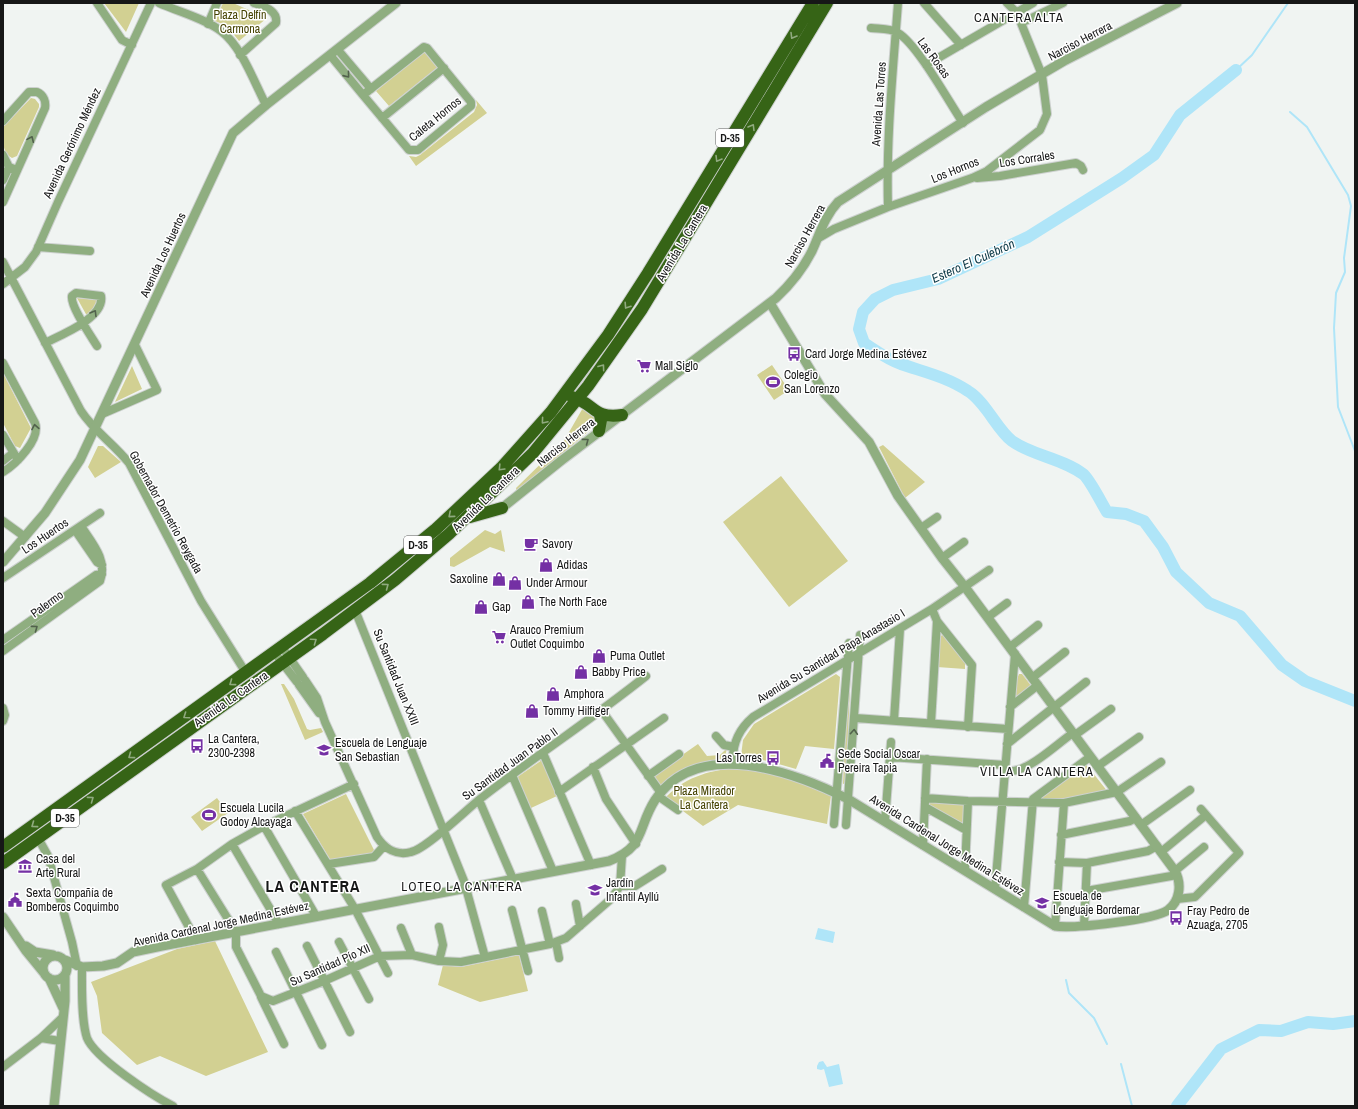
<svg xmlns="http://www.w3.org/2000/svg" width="1358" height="1109" font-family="'Archivo Narrow',sans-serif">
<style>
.green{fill:#d2d092}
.water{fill:#afe5f8}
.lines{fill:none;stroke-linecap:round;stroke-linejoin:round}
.stream{stroke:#afe5f8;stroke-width:2}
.river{stroke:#afe5f8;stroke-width:12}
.minor-casing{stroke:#cdd1cf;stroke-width:10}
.tertiary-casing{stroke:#cdd1cf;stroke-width:11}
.trunk-casing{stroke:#cdd1cf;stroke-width:14}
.minor{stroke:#8fae80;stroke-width:8}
.tertiary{stroke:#8fae80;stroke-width:9}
.trunk{stroke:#366416;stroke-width:12}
.oneway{stroke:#90aa7f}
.oneway2{stroke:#52624c}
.labels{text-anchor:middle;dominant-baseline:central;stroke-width:3;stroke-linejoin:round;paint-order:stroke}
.shield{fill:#fff;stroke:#5c5d5d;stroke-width:1}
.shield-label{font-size:11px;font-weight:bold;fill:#161717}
.park-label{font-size:12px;fill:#454201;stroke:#fff}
.street-label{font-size:12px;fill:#161717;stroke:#fff}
.poi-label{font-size:12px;fill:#161717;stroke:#fff;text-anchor:start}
.neighbourhood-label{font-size:13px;letter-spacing:1px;fill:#161717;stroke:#fff}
.water-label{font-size:13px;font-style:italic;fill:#0e3b49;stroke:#fff}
.district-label{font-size:16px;font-weight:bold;letter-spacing:1px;fill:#161717;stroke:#fff}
</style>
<rect width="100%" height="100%" fill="#f0f4f2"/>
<path class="green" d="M104 3H139L126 32Z
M223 3H233L267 18 239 41 227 26 215 21Z
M425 51 438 67 389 106 376 91Z
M31 98 35 99 39 104V107L17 156 12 158C1 152 3 138 3 127Z
M476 100 487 113 416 166 409 156 416 157 420 155 474 112 477 105Z
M77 298 97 300 90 315 87 316Z
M772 365 789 390 774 400 757 375Z
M132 366 142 389 115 402Z
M3 373 31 428 20 448 15 446 3 423Z
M584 406 598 419 590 430 517 492 516 488 564 441Z
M883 445 925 482 905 498 879 447Z
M98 446H103L121 462 95 478 88 467Z
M781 476 848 561 789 607 723 522Z
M485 530 495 534 501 530 505 552 490 547 454 567 450 566V558Z
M942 635H945L965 660V669L937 667 940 637Z
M851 666 846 783 843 784 848 669Z
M836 674 840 677 834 749 805 746 796 769 768 761 741 756 743 740 754 724Z
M1019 674H1022L1032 687 1015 698 1017 679Z
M281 684H284L294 699 307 729 310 730 321 728 323 732 305 740Z
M698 744 707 756 720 755 727 748 725 757 666 782 660 788 652 776Z
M542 760 557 796 531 808 516 778Z
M1085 763 1108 792 1059 800 1042 799 1041 798Z
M741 768 783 776 831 796 827 824 738 805 703 826 667 799V796C687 776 713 769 741 768Z
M346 794 375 852 370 854 331 861 303 814Z
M217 798 228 813 202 831 191 817Z
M927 801 965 803 964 826 927 805Z
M215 941 268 1052 206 1076 160 1056 137 1065 102 1033 97 996 91 982 177 949Z
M519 955 528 991 480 1002 438 985 443 965 461 967Z"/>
<path class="water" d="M818 928 835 932 833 943 815 939Z
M823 1061 827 1067 839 1064 843 1084 829 1087 824 1069 821 1070 817 1069V1066L819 1062Z"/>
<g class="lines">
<path class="stream" d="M1236 70 1252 55 1288 3
M1290 112 1307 127 1348 195 1351 206 1344 258 1345 272 1336 293 1334 328 1338 407 1355 451
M1066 980 1069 993 1094 1018 1107 1044
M1121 1064 1132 1106"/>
<path class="river" d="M1236 70 1180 115 1154 155 1122 178 1028 237 938 279 893 290 875 299 863 312 859 329 864 343C875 350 888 360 901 364 924 372 947 377 968 391 986 402 997 430 1012 441 1033 456 1062 458 1083 474 1089 478 1102 504 1107 512L1126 514 1144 521 1163 547 1176 572 1209 603 1240 616 1282 665 1305 681 1355 701
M1177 1106 1221 1049 1259 1030 1281 1031 1308 1022 1333 1024 1355 1021"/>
<defs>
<path id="minor" d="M97 3 122 40 132 45
M159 3C179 12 204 18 221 31 242 47 254 82 266 105
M924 3 961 45
M1021 23 1063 3
M208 24 217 3
M871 28C879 29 891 28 898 33 917 44 949 102 963 123
M424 47 427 48 471 102V106L418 150H409L363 95Z
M338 50 371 89
M240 55 276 23C278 10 264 7 254 3
M330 55 363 95
M926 65 1033 3
M382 118 444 68
M3 121 29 92H37C44 95 46 102 45 108L3 202
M3 155 9 167 17 170
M977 178 1000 176 1076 163 1081 166 1083 170
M3 180 9 167
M888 207C886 138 893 71 898 3
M817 239 834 229 888 207 972 178 987 171 1040 130 1047 114 1042 75 1017 13 1007 3
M38 247 90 251
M3 262 81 411C94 431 114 444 129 463L201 601 246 673
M3 284 25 267 36 252 58 202 151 3
M45 343C61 335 105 318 101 296L76 293 72 296C70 306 91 336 97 346
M3 363 35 423C41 439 16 464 3 472
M102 414 157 390 135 345
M3 435 18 460
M3 461 13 453
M3 521 25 537
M921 528 937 517
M75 530 97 562 102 565
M942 558 964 542
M3 578 100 513
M932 609 937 621 972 665 968 727
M355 610 464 881 485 957
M988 617 1007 603
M3 640 96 575 102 574
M282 647 303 677
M1010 647 1038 625
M3 651 100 581C108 560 92 543 81 526
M274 652 297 682
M1032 678 1065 652
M305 680 317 698 325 722 377 837C385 849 397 856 411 852 426 849 465 811 480 799 534 757 592 719 646 676
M299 685 319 713
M1010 707 1038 685
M3 708 5 715 3 721
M602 711 661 793
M855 718 1008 729
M894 720 900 629
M931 723 937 621
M1075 735 1111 709
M716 736 724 745 734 747
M1007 744 1086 682
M543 753 591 865
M890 757 1005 765
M733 763C732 745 739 729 753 717L932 609 989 570
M1098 766 1139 737
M593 767 606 799 636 844
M1005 771C1026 775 1055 745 1073 733
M512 775 553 871
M648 776 679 754
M559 792 664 718
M658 796 678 810
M925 798 968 801 1064 803 1117 792 1161 762
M479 800 513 879
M925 807 966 830
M295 811 355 909 388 973
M885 821 891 742
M834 824 849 643
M846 825 860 635
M1141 825 1190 790
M264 826 316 916
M1061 835 1130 821 1136 818
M38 838 48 856 72 942 77 966
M232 844 279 924
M923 845 927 759
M1161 852 1206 815
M1059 862 1087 863 1148 851 1157 846
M329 864 374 857 384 846
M197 869 236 932V947L261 996 273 1001 324 981 380 956 412 955 439 961 461 962 550 944 566 938 611 899 620 886 622 856
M965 870 968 801
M1175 871 1204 847
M620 886H635L662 869
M995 889 1015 654
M1086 891 1177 875
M1177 899 1195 897 1239 853 1201 809
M576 904 580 926
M1024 907 1033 799 1090 757
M512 910 528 971
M542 911 550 944
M1055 926 1064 803
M1084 926 1087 863
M439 927 443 945 439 961
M401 928 412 955
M196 940 166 885 197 869 232 844 264 826 354 784
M339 942 369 999
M556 942 559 958
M307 946 350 1032
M276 952 322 1045
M82 967C82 987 81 1020 87 1038 95 1058 153 1096 173 1106
M261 997 284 1044
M41 1038 60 1041
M3 1067 41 1038 62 1018"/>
<path id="tertiary" d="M502 508 562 460 776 298C791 284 803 269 812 251 820 234 824 217 838 202L986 107 1064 61 1177 3
M3 562 45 513 80 460 233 133 266 105 396 3
M3 917 26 951 44 973
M26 946 35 952 53 955
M43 968a12 12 0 1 1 24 0a12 12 0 1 1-24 0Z
M65 960 82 967 103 966 117 963 133 952 162 946 609 861C646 847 637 828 655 800 698 736 794 772 848 799L1055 926C1071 929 1155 920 1168 910 1180 901 1182 884 1175 871L965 587 942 558 898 496 869 442 825 394 770 303
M49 978 63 1008
M54 1106 65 1001V975"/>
<path id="trunk" d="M572 397C596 404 592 419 622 415
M599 431 601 420 600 415
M470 517 502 508
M3 847 370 583 436 529 501 468 551 412 608 335 648 273 813 3
M3 863 323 634 395 580 449 534 533 453 588 386 642 309 827 3"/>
</defs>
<use href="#minor" class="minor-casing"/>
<use href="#tertiary" class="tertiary-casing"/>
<use href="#trunk" class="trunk-casing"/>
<use href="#minor" class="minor"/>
<use href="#tertiary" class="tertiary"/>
<use href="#trunk" class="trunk"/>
</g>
<defs><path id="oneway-chevron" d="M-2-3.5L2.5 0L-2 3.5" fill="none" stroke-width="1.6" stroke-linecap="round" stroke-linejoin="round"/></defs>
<g class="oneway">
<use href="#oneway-chevron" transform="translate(793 36) rotate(121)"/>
<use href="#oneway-chevron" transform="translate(752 127) rotate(-59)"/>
<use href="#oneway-chevron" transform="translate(718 159) rotate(121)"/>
<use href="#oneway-chevron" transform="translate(627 306) rotate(123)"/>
<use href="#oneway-chevron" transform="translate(602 367) rotate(-54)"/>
<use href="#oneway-chevron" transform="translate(544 421) rotate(130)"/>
<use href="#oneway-chevron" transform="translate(501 468) rotate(134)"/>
<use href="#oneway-chevron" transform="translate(451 515) rotate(139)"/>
<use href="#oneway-chevron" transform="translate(386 586) rotate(-37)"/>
<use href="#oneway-chevron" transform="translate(314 641) rotate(-35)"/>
<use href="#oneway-chevron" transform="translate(232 683) rotate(144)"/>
<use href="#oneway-chevron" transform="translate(186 716) rotate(145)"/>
<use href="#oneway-chevron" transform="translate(131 756) rotate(144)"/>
<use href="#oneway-chevron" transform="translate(91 799) rotate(-36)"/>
<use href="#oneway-chevron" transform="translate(34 825) rotate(144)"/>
</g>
<g class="oneway2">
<use href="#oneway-chevron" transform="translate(347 75) rotate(51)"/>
<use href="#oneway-chevron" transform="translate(31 139) rotate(-66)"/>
<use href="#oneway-chevron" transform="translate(94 313) rotate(-59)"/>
<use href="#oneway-chevron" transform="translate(35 427) rotate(-100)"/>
<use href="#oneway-chevron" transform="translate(586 441) rotate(-37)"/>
<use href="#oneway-chevron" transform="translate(35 628) rotate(-36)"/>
<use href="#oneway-chevron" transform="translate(854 732) rotate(-86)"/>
</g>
<defs>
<symbol id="bus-bare" viewBox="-9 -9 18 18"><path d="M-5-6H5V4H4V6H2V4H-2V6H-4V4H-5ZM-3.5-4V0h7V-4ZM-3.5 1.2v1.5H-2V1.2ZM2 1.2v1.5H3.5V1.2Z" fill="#7430a4" stroke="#fff" stroke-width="2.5" paint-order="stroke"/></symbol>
<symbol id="supermarket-bare" viewBox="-9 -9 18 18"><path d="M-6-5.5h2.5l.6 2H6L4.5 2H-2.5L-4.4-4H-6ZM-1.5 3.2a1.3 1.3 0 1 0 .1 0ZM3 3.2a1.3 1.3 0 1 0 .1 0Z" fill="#7430a4" stroke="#fff" stroke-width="2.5" paint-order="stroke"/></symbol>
<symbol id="stadium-bare" viewBox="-9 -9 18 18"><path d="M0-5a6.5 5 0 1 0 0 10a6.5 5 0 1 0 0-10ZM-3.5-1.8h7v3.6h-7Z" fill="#7430a4" stroke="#fff" stroke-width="2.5" paint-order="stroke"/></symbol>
<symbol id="cafe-bare" viewBox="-9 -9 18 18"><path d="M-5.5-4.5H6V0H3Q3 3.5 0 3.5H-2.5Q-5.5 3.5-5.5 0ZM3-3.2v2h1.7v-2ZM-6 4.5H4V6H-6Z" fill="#7430a4" stroke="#fff" stroke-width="2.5" paint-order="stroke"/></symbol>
<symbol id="shop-bare" viewBox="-9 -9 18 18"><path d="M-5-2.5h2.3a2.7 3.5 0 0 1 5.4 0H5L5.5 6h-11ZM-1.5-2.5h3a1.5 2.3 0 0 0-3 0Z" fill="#7430a4" stroke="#fff" stroke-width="2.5" paint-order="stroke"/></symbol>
<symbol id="school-bare" viewBox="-9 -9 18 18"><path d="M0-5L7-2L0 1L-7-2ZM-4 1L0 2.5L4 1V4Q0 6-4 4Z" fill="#7430a4" stroke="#fff" stroke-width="2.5" paint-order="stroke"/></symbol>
<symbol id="civic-bare" viewBox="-9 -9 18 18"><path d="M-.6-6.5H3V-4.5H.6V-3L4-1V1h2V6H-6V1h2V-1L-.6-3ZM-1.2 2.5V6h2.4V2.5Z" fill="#7430a4" stroke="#fff" stroke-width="2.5" paint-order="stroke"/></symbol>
<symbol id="museum-bare" viewBox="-9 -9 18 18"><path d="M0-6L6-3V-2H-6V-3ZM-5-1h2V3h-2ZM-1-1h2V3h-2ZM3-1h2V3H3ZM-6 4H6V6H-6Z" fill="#7430a4" stroke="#fff" stroke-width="2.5" paint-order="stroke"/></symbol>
</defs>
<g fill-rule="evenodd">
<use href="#bus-bare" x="784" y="344" width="20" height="20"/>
<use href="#supermarket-bare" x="634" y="356" width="20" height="20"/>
<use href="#stadium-bare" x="763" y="372" width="20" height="20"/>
<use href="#cafe-bare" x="521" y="534" width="20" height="20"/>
<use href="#shop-bare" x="536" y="555" width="20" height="20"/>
<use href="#shop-bare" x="489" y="569" width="20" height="20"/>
<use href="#shop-bare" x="505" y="573" width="20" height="20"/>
<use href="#shop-bare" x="518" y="592" width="20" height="20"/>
<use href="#shop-bare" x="471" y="597" width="20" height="20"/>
<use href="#supermarket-bare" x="489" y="627" width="20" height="20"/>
<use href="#shop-bare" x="589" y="646" width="20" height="20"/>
<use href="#shop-bare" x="571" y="662" width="20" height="20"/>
<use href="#shop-bare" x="543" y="684" width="20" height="20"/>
<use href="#shop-bare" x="522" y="701" width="20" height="20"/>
<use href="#bus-bare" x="187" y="736" width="20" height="20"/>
<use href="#school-bare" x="314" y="740" width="20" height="20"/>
<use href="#bus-bare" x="763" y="748" width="20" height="20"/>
<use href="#civic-bare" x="817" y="751" width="20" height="20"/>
<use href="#stadium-bare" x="199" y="805" width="20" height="20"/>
<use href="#museum-bare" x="15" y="856" width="20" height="20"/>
<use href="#school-bare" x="585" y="880" width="20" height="20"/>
<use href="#civic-bare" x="5" y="890" width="20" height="20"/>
<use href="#school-bare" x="1032" y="893" width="20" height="20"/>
<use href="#bus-bare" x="1166" y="908" width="20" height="20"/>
</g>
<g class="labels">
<g class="shield">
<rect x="716" y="129" width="28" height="18" rx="3"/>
<rect x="404" y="536" width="28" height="18" rx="3"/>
<rect x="51" y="809" width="28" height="18" rx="3"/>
</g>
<g class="shield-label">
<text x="730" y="138">D-35</text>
<text x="418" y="545">D-35</text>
<text x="65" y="818">D-35</text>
</g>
<g class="park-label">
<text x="240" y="15">Plaza Delfín<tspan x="240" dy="14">Carmona</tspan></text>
<text x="704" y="791">Plaza Mirador<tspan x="704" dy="14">La Cantera</tspan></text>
</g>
<g class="street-label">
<text transform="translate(1080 41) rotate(-28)">Narciso Herrera</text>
<text transform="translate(934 58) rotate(54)">Las Rosas</text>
<text transform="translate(879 104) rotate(-86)">Avenida Las Torres</text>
<text transform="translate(435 119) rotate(-39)">Caleta Hornos</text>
<text transform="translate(72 143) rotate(-65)">Avenida Gerónimo Méndez</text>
<text transform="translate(1027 159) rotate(-9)">Los Corrales</text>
<text transform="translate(955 170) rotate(-22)">Los Hornos</text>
<text transform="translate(805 236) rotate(-61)">Narciso Herrera</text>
<text transform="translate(682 243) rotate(-59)">Avenida La Cantera</text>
<text transform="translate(163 255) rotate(-65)">Avenida Los Huertos</text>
<text transform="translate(566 442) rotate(-38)">Narciso Herrera</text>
<text transform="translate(486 499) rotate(-44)">Avenida La Cantera</text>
<text transform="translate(166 512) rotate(61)">Gobernador Demetrio Reygada</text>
<text transform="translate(45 536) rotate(-34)">Los Huertos</text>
<text transform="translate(47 604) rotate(-36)">Palermo</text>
<text transform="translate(831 656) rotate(-31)">Avenida Su Santidad Papa Anastasio I</text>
<text transform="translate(396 677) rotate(68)">Su Santidad Juan XXIII</text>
<text transform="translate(231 699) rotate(-35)">Avenida La Cantera</text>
<text transform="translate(510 764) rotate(-36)">Su Santidad Juan Pablo II</text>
<text transform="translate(947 845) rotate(32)">Avenida Cardenal Jorge Medina Estévez</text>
<text transform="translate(221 924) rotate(-12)">Avenida Cardenal Jorge Medina Estévez</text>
<text transform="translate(330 965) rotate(-24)">Su Santidad Pío XII</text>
</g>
<g class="poi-label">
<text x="805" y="354">Card Jorge Medina Estévez</text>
<text x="655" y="366">Mall Siglo</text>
<text x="784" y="375">Colegio<tspan x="784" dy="14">San Lorenzo</tspan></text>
<text x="542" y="544">Savory</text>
<text x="557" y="565">Adidas</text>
<text x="488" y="579" text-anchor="end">Saxoline</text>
<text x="526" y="583">Under Armour</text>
<text x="539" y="602">The North Face</text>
<text x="492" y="607">Gap</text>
<text x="510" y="630">Arauco Premium<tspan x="510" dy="14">Outlet Coquimbo</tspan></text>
<text x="610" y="656">Puma Outlet</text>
<text x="592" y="672">Babby Price</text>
<text x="564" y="694">Amphora</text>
<text x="543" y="711">Tommy Hilfiger</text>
<text x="208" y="739">La Cantera,<tspan x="208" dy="14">2300-2398</tspan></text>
<text x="335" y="743">Escuela de Lenguaje<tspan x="335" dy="14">San Sebastian</tspan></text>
<text x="838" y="754">Sede Social Oscar<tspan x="838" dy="14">Pereira Tapia</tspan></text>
<text x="762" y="758" text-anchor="end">Las Torres</text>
<text x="220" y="808">Escuela Lucila<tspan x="220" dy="14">Godoy Alcayaga</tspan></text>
<text x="36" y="859">Casa del<tspan x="36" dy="14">Arte Rural</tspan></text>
<text x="606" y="883">Jardín<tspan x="606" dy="14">Infantil Ayllú</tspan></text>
<text x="26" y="893">Sexta Compañía de<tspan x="26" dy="14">Bomberos Coquimbo</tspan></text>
<text x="1053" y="896">Escuela de<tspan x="1053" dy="14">Lenguaje Bordemar</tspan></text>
<text x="1187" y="911">Fray Pedro de<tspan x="1187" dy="14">Azuaga, 2705</tspan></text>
</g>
<g class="neighbourhood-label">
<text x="1019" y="17">CANTERA ALTA</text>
<text x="1037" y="771">VILLA LA CANTERA</text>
<text x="462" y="886">LOTEO LA CANTERA</text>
</g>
<g class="water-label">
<text transform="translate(973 261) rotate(-24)">Estero El Culebrón</text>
</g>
<g class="district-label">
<text x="313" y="886">LA CANTERA</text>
</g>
</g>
<rect width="1358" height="1109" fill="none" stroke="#161717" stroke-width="8"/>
</svg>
